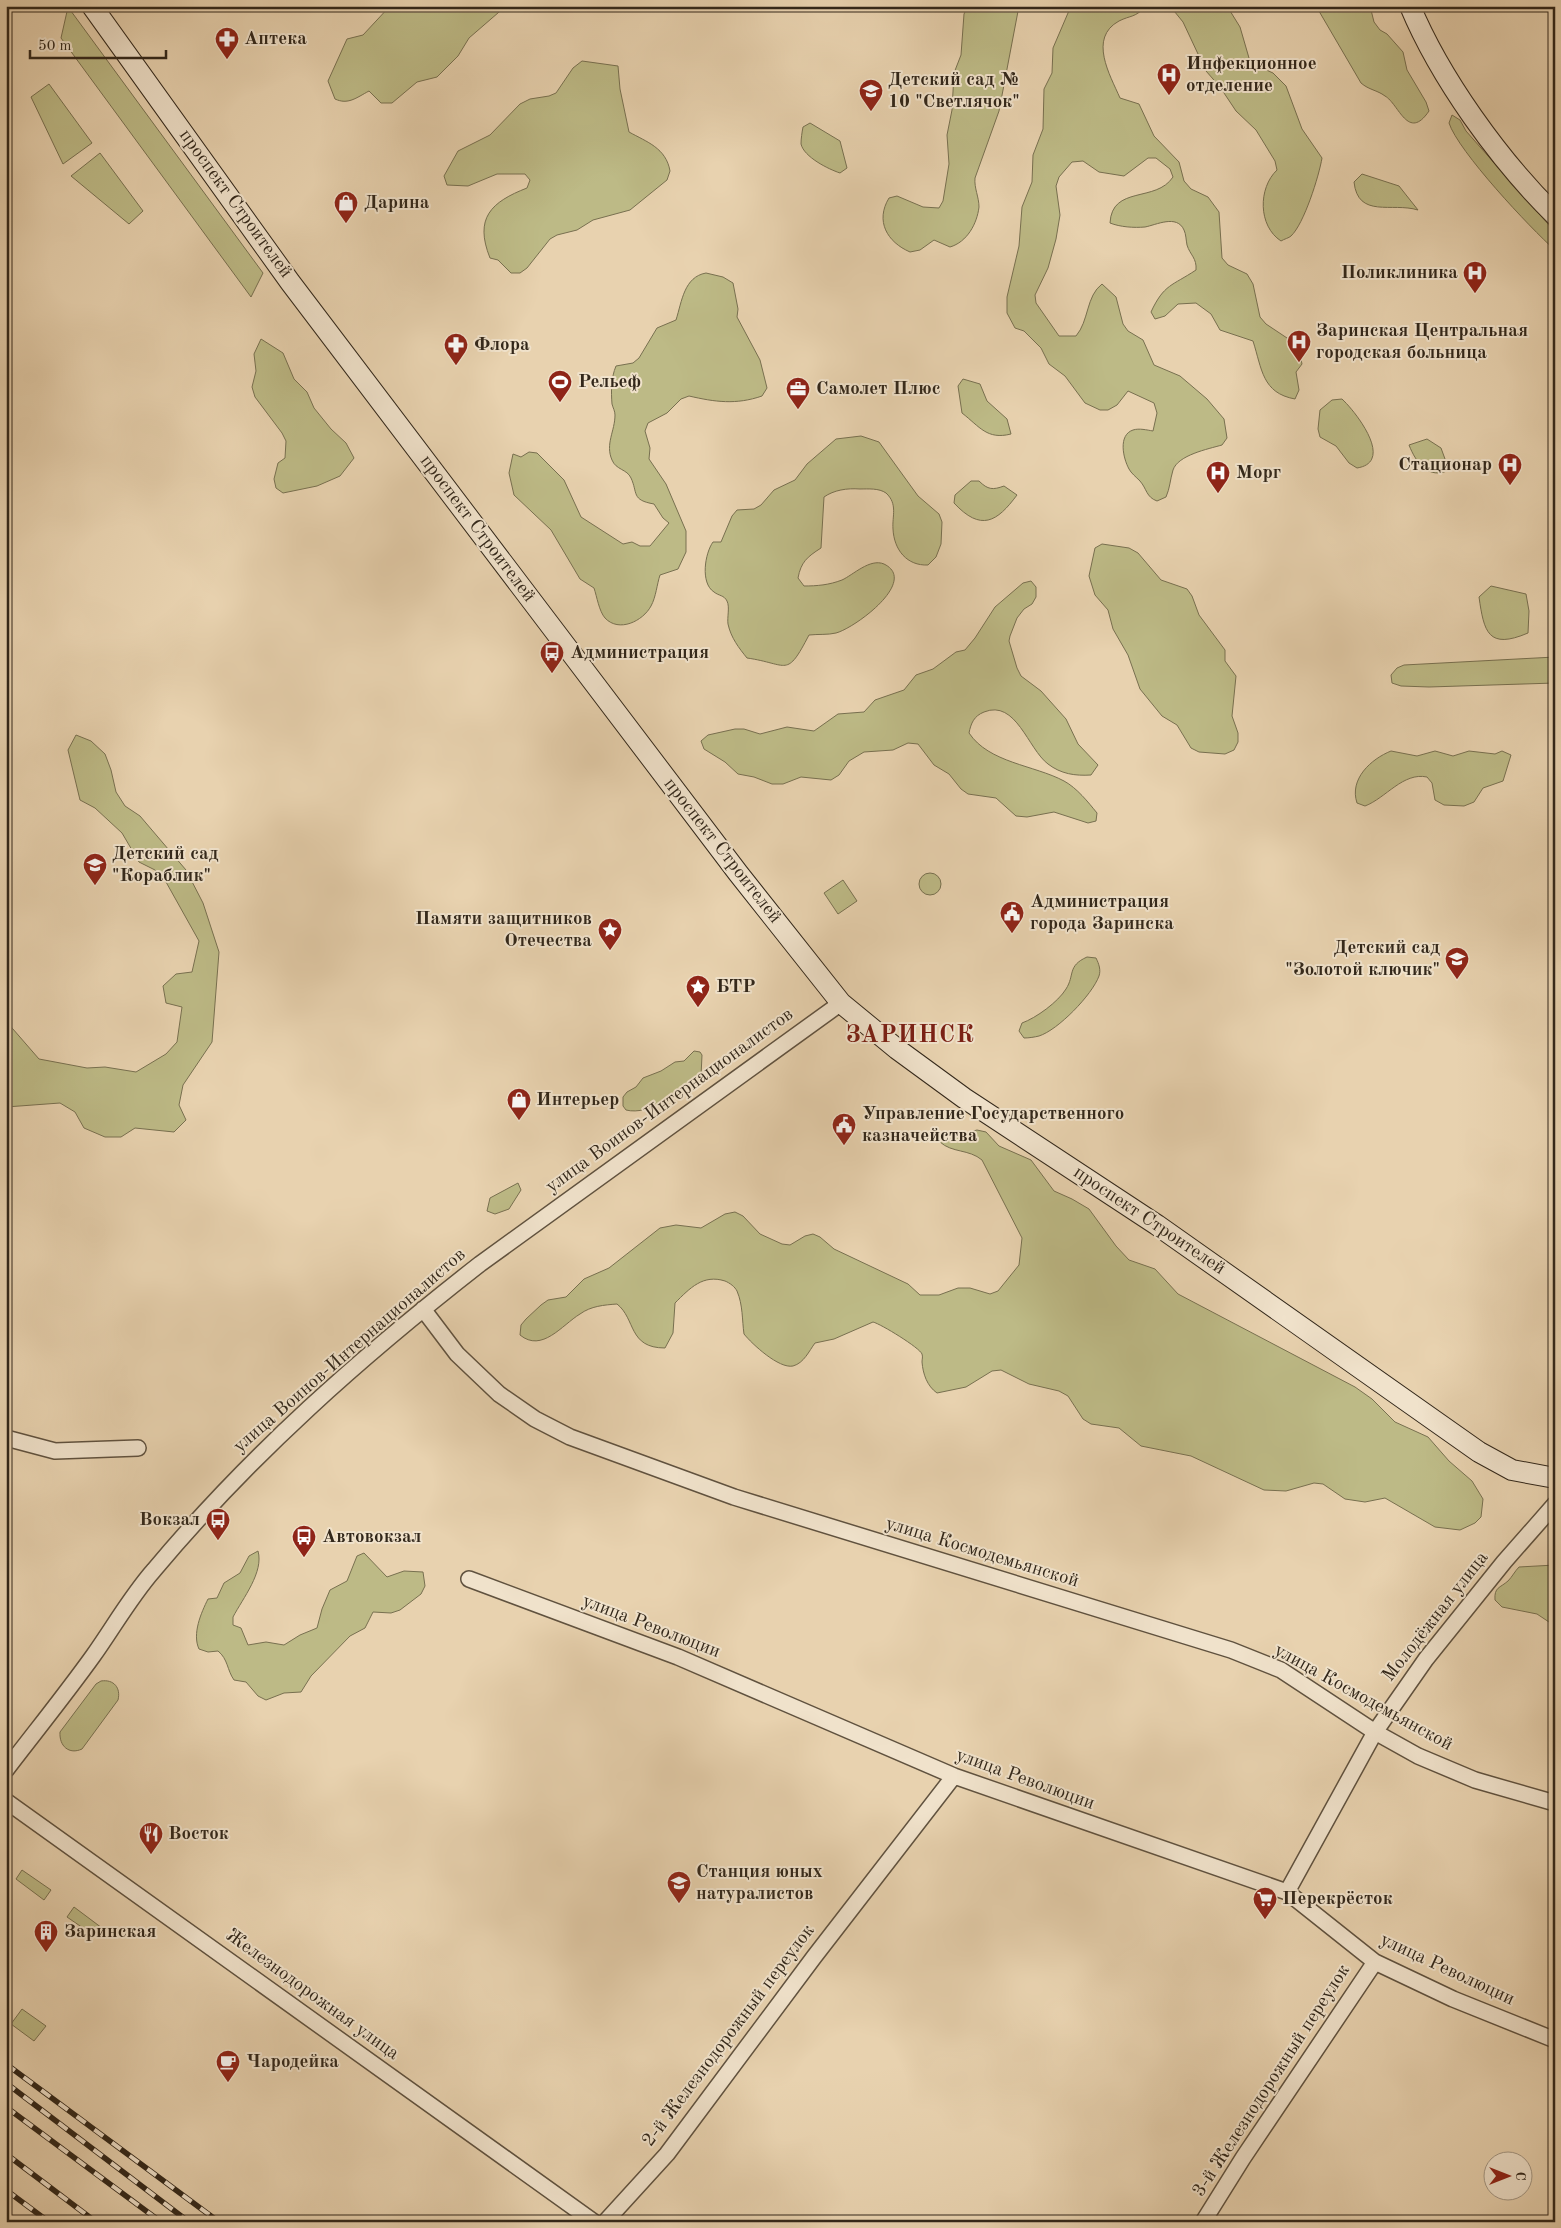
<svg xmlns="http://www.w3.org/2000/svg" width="1561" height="2228" font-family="'Old Standard TT',serif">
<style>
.green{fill:#bdba86;stroke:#787050}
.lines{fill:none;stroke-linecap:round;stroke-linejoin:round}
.street-casing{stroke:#60523f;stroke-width:18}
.secondary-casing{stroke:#32271a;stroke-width:22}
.street{stroke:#f0e2cb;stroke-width:15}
.secondary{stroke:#f0e2cb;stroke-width:20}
.rail-casing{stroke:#32271a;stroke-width:5.5}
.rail{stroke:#f0e2cb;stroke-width:4;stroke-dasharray:11;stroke-linecap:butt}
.labels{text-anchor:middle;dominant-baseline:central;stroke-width:4;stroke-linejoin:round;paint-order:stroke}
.poi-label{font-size:19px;font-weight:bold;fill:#32271a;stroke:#f0e2cb;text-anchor:start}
.street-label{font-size:19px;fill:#32271a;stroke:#f0e2cb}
.district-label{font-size:24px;font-weight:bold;letter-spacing:1px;fill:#7a1f14;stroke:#f0e2cb}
</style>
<rect width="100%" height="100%" fill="#e8d2af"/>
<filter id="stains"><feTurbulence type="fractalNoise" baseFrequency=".004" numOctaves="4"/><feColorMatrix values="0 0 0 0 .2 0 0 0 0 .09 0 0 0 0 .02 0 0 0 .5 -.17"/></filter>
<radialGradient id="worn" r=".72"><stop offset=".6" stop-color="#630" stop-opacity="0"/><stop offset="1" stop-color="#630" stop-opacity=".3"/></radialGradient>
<path class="green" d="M390 6H506L469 38 458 56 437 77 417 82 392 103H381L369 91C356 98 348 105 335 99L328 81 347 39 363 35Z
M968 6H1019L999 111 975 178C974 188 979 197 979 207 977 224 967 242 950 247L934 240 920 250 910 252C887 242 875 221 889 198L897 196 923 207 939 208 943 201 949 164 947 135 952 110 954 73 961 55 964 14Z
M1071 6H1146C1135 18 1131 15 1119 21 1088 38 1110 75 1120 98L1139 104 1154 136 1179 162 1184 181 1191 189 1208 197 1219 212 1222 258 1228 265 1247 274 1253 284 1260 317 1266 324 1290 340 1300 355 1302 364 1296 372 1299 390 1295 399C1262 393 1262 369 1253 341L1220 330 1211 314 1196 303 1178 304 1165 316 1155 319 1151 312C1164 284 1172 286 1196 270 1197 258 1190 255 1187 245 1186 240 1186 234 1184 230 1177 214 1156 225 1145 227 1134 228 1120 227 1110 223 1112 185 1156 203 1173 177L1170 169 1156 158H1148L1124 176 1099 172 1083 161 1072 162 1059 177 1056 186 1060 215 1056 239 1048 268 1035 295 1036 303 1059 336H1076C1089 321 1086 296 1102 284L1116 297 1123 324 1128 331 1143 340 1154 365 1180 376 1207 399 1224 419 1227 438 1222 445C1208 449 1178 455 1173 470 1170 480 1170 488 1166 497L1157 501C1146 497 1147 489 1140 481 1136 477 1131 473 1129 469 1123 458 1118 435 1133 430 1139 428 1147 430 1153 431L1157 413 1154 403 1128 391 1117 405 1108 410H1100L1085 403 1065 376 1049 364 1041 348 1024 331 1015 328 1007 313V297L1019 246 1022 207 1032 182 1033 155 1043 129 1044 89 1052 73 1053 48Z
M1170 6H1227L1240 27 1249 58 1255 65 1273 73 1286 86 1302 129 1322 158C1319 176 1304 224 1291 236 1289 238 1284 239 1281 241 1258 226 1258 188 1277 170L1275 161 1256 130 1236 111 1220 87 1206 71 1183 22Z
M1316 6H1370L1374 22 1380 30 1387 34 1403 52 1407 70 1426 102 1429 111C1408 142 1399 104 1385 96 1377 90 1369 90 1361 83Z
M68 7 263 273 251 297 61 38Z
M582 61 618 66 620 89 629 132C647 142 666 148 670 171L667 180 630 210 593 220 577 230 557 235 550 239 527 268 520 273H511L498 260 490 258C474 218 491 202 527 188L530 180 525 174H497L468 186 447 185 444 176 458 151 490 135 520 104 530 99 549 96 556 93 573 68Z
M49 84 92 143 63 164 31 97Z
M1452 115 1460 120 1466 131 1555 232V250C1530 228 1458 151 1449 123Z
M810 123 840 141 847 168 840 173C828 169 804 157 801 144 801 139 802 132 803 127Z
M100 153 143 211 129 224 71 176Z
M1362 174 1399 186 1418 210C1392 202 1358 219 1354 182Z
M706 273 723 277 733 283 738 309 737 317 760 360 767 388 762 396C736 405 715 402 689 396L681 399 667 413 648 423 645 431 650 448 649 459 666 484 686 531V552L678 569 660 575C657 584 656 597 651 606 643 621 619 633 605 618 599 611 597 597 594 588L580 579 551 530 514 495 509 473 513 454 521 457 529 452 537 453 564 480 581 517 623 544 632 542 640 546H650L669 523 663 518 654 504C631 500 638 493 631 478 627 469 616 470 612 460 605 444 615 431 615 415 615 411 613 408 612 404 611 391 611 378 616 366L633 363 639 358 657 328 676 320C682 301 684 277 706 273Z
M261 339 283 353 294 379 307 392 314 408 331 429 346 443 354 458 340 476 317 486 283 493 276 488 274 479 278 463 285 458 286 441 282 433 255 397 252 387 256 371 254 354Z
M963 379 980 384 987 401 1007 419 1011 434C987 440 980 427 962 413L958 386Z
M1342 399C1356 412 1395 462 1357 468L1349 463 1336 446 1320 437 1318 429 1320 410 1332 400Z
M861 436 879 442 918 496 939 514 942 522 941 544 936 557 928 565C907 566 894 550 893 529 892 516 898 504 886 493 879 488 868 489 860 489 847 488 834 490 824 497L821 548C807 557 801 562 798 578L804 586C817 586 829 585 842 580 853 575 870 558 884 564 919 581 855 628 836 633 828 635 818 634 809 635 786 679 789 664 747 658 739 648 731 638 728 624 727 617 730 607 727 601 724 595 719 596 714 592 700 583 705 553 713 542H721L732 516 737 510 754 509 761 505 774 490 795 480 807 464 836 439Z
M1427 439 1441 448 1449 470C1429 480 1416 463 1409 445Z
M971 481H979C988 490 993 490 1004 486L1017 495C997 522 981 532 954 503L955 495Z
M1102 544 1129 548 1138 553 1161 580 1187 589 1192 596 1199 615 1225 650V661L1236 676 1232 716 1238 733V742L1234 750 1225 754 1199 752 1191 748 1177 725 1162 716 1140 689 1128 655 1113 629 1108 610 1095 595 1089 576 1095 548Z
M1031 581 1036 587V597L1032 604 1024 609 1017 618 1010 636 1009 641 1017 668 1021 676 1041 691 1066 719 1078 744 1098 765 1091 775C1075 776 1061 774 1048 764 1028 749 1016 699 984 712 974 716 971 723 969 733 989 763 1034 765 1064 781 1077 788 1088 802 1097 813L1096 821 1088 823 1054 812 1027 817 1016 816 996 798 968 794 961 789 949 774 934 765 918 744 908 743 893 750 864 752 849 761 839 775 831 780 801 777 783 784H772L754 777 738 774 725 762 704 749 701 741 708 735 735 729H744L760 734 787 727 814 731 838 714 864 712 875 700 904 690 916 675 933 669 956 652 965 650 975 638 995 607 1023 583Z
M1491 586 1526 594 1529 611 1528 633C1488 650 1484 632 1479 597Z
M1555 657V683L1429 687 1401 686 1392 683 1391 675 1397 668 1404 665Z
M76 735 91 741 105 754 111 770 116 792 125 806 140 816 186 870 203 903 219 952 212 1042 183 1085 179 1105 186 1120 174 1132 135 1128 121 1137H105L84 1128 75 1112 60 1103 6 1107V1021L39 1059 87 1068 105 1067 136 1072 166 1054 177 1042 182 1007 166 1003 163 986 176 974 192 972 199 941 166 882 155 870 139 862 122 833 95 808 80 800 68 750Z
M1391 751 1417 756 1435 751 1453 756 1469 751 1495 754 1502 751 1511 755 1503 781 1483 788 1474 802 1464 806 1444 805 1435 800 1432 783 1427 777C1403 772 1386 798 1365 806L1357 803C1349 779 1371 759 1391 751Z
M919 884a11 11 0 1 1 22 0a11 11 0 1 1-22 0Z
M843 880 857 901 838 914 824 893Z
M1087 957 1096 958C1099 964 1101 970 1099 976 1092 995 1058 1030 1039 1036 1035 1037 1029 1038 1024 1038L1019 1031 1022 1023C1036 1018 1058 1002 1066 989 1075 975 1067 966 1087 957Z
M694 1051 700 1052 702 1055 701 1076C686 1092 649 1116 626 1110L623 1106V1097L627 1092 636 1087 643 1078 661 1071 675 1062 684 1061Z
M977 1130 986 1132 999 1146 1031 1160 1054 1191 1072 1199 1089 1209 1116 1246 1129 1260 1155 1269 1178 1294 1355 1387 1372 1399 1395 1422 1428 1437 1449 1461 1472 1481 1483 1499 1481 1517 1475 1523 1460 1530 1435 1527 1385 1498 1365 1502 1345 1499 1323 1484 1314 1483 1286 1491 1264 1490 1191 1456 1141 1446 1119 1428 1091 1424 1083 1419 1068 1396 1059 1391 1029 1384 1001 1370 992 1371 966 1387 937 1393C927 1386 923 1374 922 1362 922 1359 923 1357 922 1354 920 1348 881 1324 873 1322L834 1339 815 1343C809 1351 804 1363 793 1366 779 1369 752 1344 744 1334 742 1320 743 1305 737 1291 735 1287 730 1283 725 1281 703 1274 690 1288 675 1303L673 1333 665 1348C628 1348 636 1319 617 1304 604 1305 591 1306 580 1314 562 1325 542 1353 520 1335L521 1325 526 1319 541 1305 548 1300 566 1297 584 1279 609 1268 660 1228 676 1225 701 1228 725 1214 735 1212 743 1216 760 1234 782 1244 790 1245 805 1236 813 1234 820 1237 834 1249 908 1284 920 1295H939L958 1288H970L990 1294 998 1291 1019 1265 1022 1238 982 1160C969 1149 952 1153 940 1142L942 1132 959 1135Z
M518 1183 521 1190 509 1209 495 1214 487 1211 490 1198Z
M258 1551C264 1572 243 1598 233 1617V1625L241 1628 248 1645 266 1642 284 1645 300 1635 317 1628 322 1609 330 1590 347 1581 357 1556 364 1553 387 1577 404 1571 423 1572 425 1586 421 1594 400 1610 391 1613 373 1612 365 1628 350 1636 311 1676 301 1692 284 1693 266 1700 258 1696 246 1682 234 1680C227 1670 228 1659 218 1651L208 1652 199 1649C192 1634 201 1613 208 1599L217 1598 224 1583 240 1573 249 1556Z
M1555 1565V1626L1537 1614 1502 1607 1495 1600C1494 1587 1500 1588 1508 1581 1512 1577 1515 1571 1519 1567Z
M101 1681C114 1679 121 1688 118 1700L82 1749C69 1755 59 1746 60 1732L96 1684Z
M22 1870 51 1890 44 1900 16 1879Z
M74 1907 102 1928 96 1937 67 1917Z
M22 2009 46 2026 34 2041 11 2024Z"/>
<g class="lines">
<defs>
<path id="street" d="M423 1309 457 1354 499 1394 535 1419 570 1437 734 1497 1231 1650 1281 1670 1375 1732 1418 1756 1475 1780 1555 1803
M6 1438 55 1451 138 1448
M469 1579 678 1657 954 1776 1287 1892 1375 1962 1453 1999 1555 2040
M6 1770C35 1732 65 1695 93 1656 113 1628 131 1596 154 1570 251 1454 361 1357 480 1264L841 1003
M6 1801 594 2222
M1287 1892 1375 1732 1426 1659 1504 1562 1555 1504
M605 2222 667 2154 814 1957 954 1776
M1203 2222 1243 2158 1375 1962"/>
<path id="secondary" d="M92 6 290 282 738 873 841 1003 897 1049 964 1098 1157 1225 1479 1452 1512 1470 1555 1478
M1410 6C1440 78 1499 160 1555 215"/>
</defs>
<use href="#street" class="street-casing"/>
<use href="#secondary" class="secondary-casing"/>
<use href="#street" class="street"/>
<use href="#secondary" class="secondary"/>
<defs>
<path id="rail" d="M6 2064 219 2222
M6 2083 189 2222
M6 2107 161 2222
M6 2154 96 2222
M6 2190 49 2222"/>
</defs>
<use href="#rail" class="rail-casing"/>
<use href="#rail" class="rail"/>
</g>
<defs>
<symbol id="pharmacy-pin" viewBox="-11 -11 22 30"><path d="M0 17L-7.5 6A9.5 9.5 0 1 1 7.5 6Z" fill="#8f2418" stroke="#f0e2cb"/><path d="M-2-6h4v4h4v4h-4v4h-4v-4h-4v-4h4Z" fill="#fff"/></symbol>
<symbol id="hospital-pin" viewBox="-11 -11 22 30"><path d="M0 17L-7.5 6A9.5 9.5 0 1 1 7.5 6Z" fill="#8f2418" stroke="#f0e2cb"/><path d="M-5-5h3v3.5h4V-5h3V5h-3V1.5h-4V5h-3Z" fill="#fff"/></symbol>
<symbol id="school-pin" viewBox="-11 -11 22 30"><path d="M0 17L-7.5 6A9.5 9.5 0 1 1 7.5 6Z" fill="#8f2418" stroke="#f0e2cb"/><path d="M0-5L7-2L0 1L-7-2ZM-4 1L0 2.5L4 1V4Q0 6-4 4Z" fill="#fff"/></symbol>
<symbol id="shop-pin" viewBox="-11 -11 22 30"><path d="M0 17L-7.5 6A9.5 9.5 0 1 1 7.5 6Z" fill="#8f2418" stroke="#f0e2cb"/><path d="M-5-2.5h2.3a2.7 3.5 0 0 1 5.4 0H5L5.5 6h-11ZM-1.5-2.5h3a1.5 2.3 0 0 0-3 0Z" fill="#fff"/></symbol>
<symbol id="stadium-pin" viewBox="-11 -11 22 30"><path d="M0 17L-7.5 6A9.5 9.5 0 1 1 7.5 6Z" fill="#8f2418" stroke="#f0e2cb"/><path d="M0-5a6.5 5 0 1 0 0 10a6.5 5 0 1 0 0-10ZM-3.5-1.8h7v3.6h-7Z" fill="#fff"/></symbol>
<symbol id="office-pin" viewBox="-11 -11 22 30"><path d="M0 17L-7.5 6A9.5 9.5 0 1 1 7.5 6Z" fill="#8f2418" stroke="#f0e2cb"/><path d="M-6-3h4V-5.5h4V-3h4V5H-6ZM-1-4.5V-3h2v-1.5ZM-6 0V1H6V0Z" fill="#fff"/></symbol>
<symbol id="bus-pin" viewBox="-11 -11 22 30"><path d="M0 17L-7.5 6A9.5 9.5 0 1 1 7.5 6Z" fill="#8f2418" stroke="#f0e2cb"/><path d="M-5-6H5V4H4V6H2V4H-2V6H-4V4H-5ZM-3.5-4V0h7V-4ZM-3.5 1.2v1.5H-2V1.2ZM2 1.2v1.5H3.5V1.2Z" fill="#fff"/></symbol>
<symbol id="civic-pin" viewBox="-11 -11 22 30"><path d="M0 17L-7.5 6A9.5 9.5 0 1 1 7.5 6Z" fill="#8f2418" stroke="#f0e2cb"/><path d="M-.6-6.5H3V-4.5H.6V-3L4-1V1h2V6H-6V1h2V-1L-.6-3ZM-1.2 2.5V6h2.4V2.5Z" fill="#fff"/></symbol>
<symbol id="sight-pin" viewBox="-11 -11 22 30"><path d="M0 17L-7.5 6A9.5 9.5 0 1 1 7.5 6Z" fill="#8f2418" stroke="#f0e2cb"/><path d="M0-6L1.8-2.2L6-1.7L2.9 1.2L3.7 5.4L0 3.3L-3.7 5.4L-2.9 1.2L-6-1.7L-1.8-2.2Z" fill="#fff"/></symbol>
<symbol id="restaurant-pin" viewBox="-11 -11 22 30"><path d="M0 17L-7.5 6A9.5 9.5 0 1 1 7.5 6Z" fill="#8f2418" stroke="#f0e2cb"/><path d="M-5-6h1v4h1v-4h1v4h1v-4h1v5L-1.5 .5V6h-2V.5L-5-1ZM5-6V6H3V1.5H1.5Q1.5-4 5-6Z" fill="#fff"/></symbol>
<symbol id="supermarket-pin" viewBox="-11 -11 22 30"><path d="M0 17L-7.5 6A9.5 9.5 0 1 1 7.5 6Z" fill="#8f2418" stroke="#f0e2cb"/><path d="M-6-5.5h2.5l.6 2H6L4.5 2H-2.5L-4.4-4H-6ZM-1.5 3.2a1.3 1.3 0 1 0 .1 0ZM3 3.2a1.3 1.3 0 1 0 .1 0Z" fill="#fff"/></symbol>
<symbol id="building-pin" viewBox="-11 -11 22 30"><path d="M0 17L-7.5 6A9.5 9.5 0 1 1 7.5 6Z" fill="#8f2418" stroke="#f0e2cb"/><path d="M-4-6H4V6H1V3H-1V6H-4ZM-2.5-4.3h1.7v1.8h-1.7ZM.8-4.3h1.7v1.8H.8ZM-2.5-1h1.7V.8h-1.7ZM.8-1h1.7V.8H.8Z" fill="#fff"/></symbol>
<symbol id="cafe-pin" viewBox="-11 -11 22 30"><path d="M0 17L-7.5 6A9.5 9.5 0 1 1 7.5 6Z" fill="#8f2418" stroke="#f0e2cb"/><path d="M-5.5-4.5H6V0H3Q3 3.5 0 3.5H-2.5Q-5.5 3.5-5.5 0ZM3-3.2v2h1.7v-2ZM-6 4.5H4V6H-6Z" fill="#fff"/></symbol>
</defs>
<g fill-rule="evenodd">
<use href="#pharmacy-pin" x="213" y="25" width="28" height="38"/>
<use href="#hospital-pin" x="1155" y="61" width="28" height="38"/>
<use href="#school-pin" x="857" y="77" width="28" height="38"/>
<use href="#shop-pin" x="332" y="189" width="28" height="38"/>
<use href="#hospital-pin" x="1461" y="259" width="28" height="38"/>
<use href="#hospital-pin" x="1285" y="328" width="28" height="38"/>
<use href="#pharmacy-pin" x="442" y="331" width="28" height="38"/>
<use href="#stadium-pin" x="546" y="368" width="28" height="38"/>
<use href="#office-pin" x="784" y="375" width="28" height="38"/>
<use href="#hospital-pin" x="1496" y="451" width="28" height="38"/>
<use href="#hospital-pin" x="1204" y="459" width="28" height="38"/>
<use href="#bus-pin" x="538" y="639" width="28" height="38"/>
<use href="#school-pin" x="81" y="851" width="28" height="38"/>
<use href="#civic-pin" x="998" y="899" width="28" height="38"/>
<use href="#sight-pin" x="596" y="916" width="28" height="38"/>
<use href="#school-pin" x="1443" y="945" width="28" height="38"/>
<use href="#sight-pin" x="684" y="973" width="28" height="38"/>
<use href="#shop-pin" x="505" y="1086" width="28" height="38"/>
<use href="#civic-pin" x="830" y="1111" width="28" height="38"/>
<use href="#bus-pin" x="204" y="1506" width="28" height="38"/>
<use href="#bus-pin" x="290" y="1523" width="28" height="38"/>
<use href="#restaurant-pin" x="137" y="1820" width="28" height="38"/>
<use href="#school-pin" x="665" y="1869" width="28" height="38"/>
<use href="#supermarket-pin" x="1251" y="1885" width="28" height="38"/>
<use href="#building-pin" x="32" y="1918" width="28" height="38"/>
<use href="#cafe-pin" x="214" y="2048" width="28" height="38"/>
</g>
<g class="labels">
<g class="poi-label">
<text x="244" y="39">Аптека</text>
<text x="1186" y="64">Инфекционное<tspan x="1186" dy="22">отделение</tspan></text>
<text x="888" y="80">Детский сад №<tspan x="888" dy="22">10 "Светлячок"</tspan></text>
<text x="364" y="203">Дарина</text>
<text x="1458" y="273" text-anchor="end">Поликлиника</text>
<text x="1316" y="331">Заринская Центральная<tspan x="1316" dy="22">городская больница</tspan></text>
<text x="474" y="345">Флора</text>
<text x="578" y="382">Рельеф</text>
<text x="816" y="389">Самолет Плюс</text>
<text x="1492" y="465" text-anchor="end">Стационар</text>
<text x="1236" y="473">Морг</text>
<text x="570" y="653">Администрация</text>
<text x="112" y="854">Детский сад<tspan x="112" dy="22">"Кораблик"</tspan></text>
<text x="1030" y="902">Администрация<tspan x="1030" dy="22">города Заринска</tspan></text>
<text x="592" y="919" text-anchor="end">Памяти защитников<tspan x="592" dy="22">Отечества</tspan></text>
<text x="1440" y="948" text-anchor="end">Детский сад<tspan x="1440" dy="22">"Золотой ключик"</tspan></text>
<text x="716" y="987">БТР</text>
<text x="536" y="1100">Интерьер</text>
<text x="862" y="1114">Управление Государственного<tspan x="862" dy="22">казначейства</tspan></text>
<text x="200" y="1520" text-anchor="end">Вокзал</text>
<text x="322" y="1537">Автовокзал</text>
<text x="168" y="1834">Восток</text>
<text x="696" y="1872">Станция юных<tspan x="696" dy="22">натуралистов</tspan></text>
<text x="1282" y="1899">Перекрёсток</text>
<text x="64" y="1932">Заринская</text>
<text x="246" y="2062">Чародейка</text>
</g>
<g class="street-label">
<text transform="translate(235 204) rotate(54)">проспект Строителей</text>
<text transform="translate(477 529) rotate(53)">проспект Строителей</text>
<text transform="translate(722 851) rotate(52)">проспект Строителей</text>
<text transform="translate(670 1101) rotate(-36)">улица Воинов-Интернационалистов</text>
<text transform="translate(1149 1221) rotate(34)">проспект Строителей</text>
<text transform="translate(350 1351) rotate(-41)">улица Воинов-Интернационалистов</text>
<text transform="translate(982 1553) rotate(17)">улица Космодемьянской</text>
<text transform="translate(1436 1617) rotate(-52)">Молодёжная улица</text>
<text transform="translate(651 1627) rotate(21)">улица Революции</text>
<text transform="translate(1363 1698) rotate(29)">улица Космодемьянской</text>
<text transform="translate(1025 1780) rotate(20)">улица Революции</text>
<text transform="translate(1447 1970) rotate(25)">улица Революции</text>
<text transform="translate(312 1995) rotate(36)">Железнодорожная улица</text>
<text transform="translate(729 2036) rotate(-53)">2-й Железнодорожный переулок</text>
<text transform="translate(1272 2081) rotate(-57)">3-й Железнодорожный переулок</text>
</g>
<g class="district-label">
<text x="910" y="1036">ЗАРИНСК</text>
</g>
</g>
<rect width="1561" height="2228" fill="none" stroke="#e8d2af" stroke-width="25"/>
<rect x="8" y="8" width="1546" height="2213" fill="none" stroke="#32271a" stroke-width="2.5"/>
<rect x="12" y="12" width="1536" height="2203" fill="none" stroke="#32271a"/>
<g transform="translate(1508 2176) rotate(90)"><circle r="24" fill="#f0e2cb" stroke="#a49784"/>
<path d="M0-4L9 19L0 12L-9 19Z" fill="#8f2418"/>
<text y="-8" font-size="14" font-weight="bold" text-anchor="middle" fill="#32271a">С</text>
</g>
<path d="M30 50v8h136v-8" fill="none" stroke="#32271a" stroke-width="2.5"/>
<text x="38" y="50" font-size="15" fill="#32271a" stroke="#f0e2cb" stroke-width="4" paint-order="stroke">50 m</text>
<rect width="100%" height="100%" filter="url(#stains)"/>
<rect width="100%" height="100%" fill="url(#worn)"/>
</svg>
